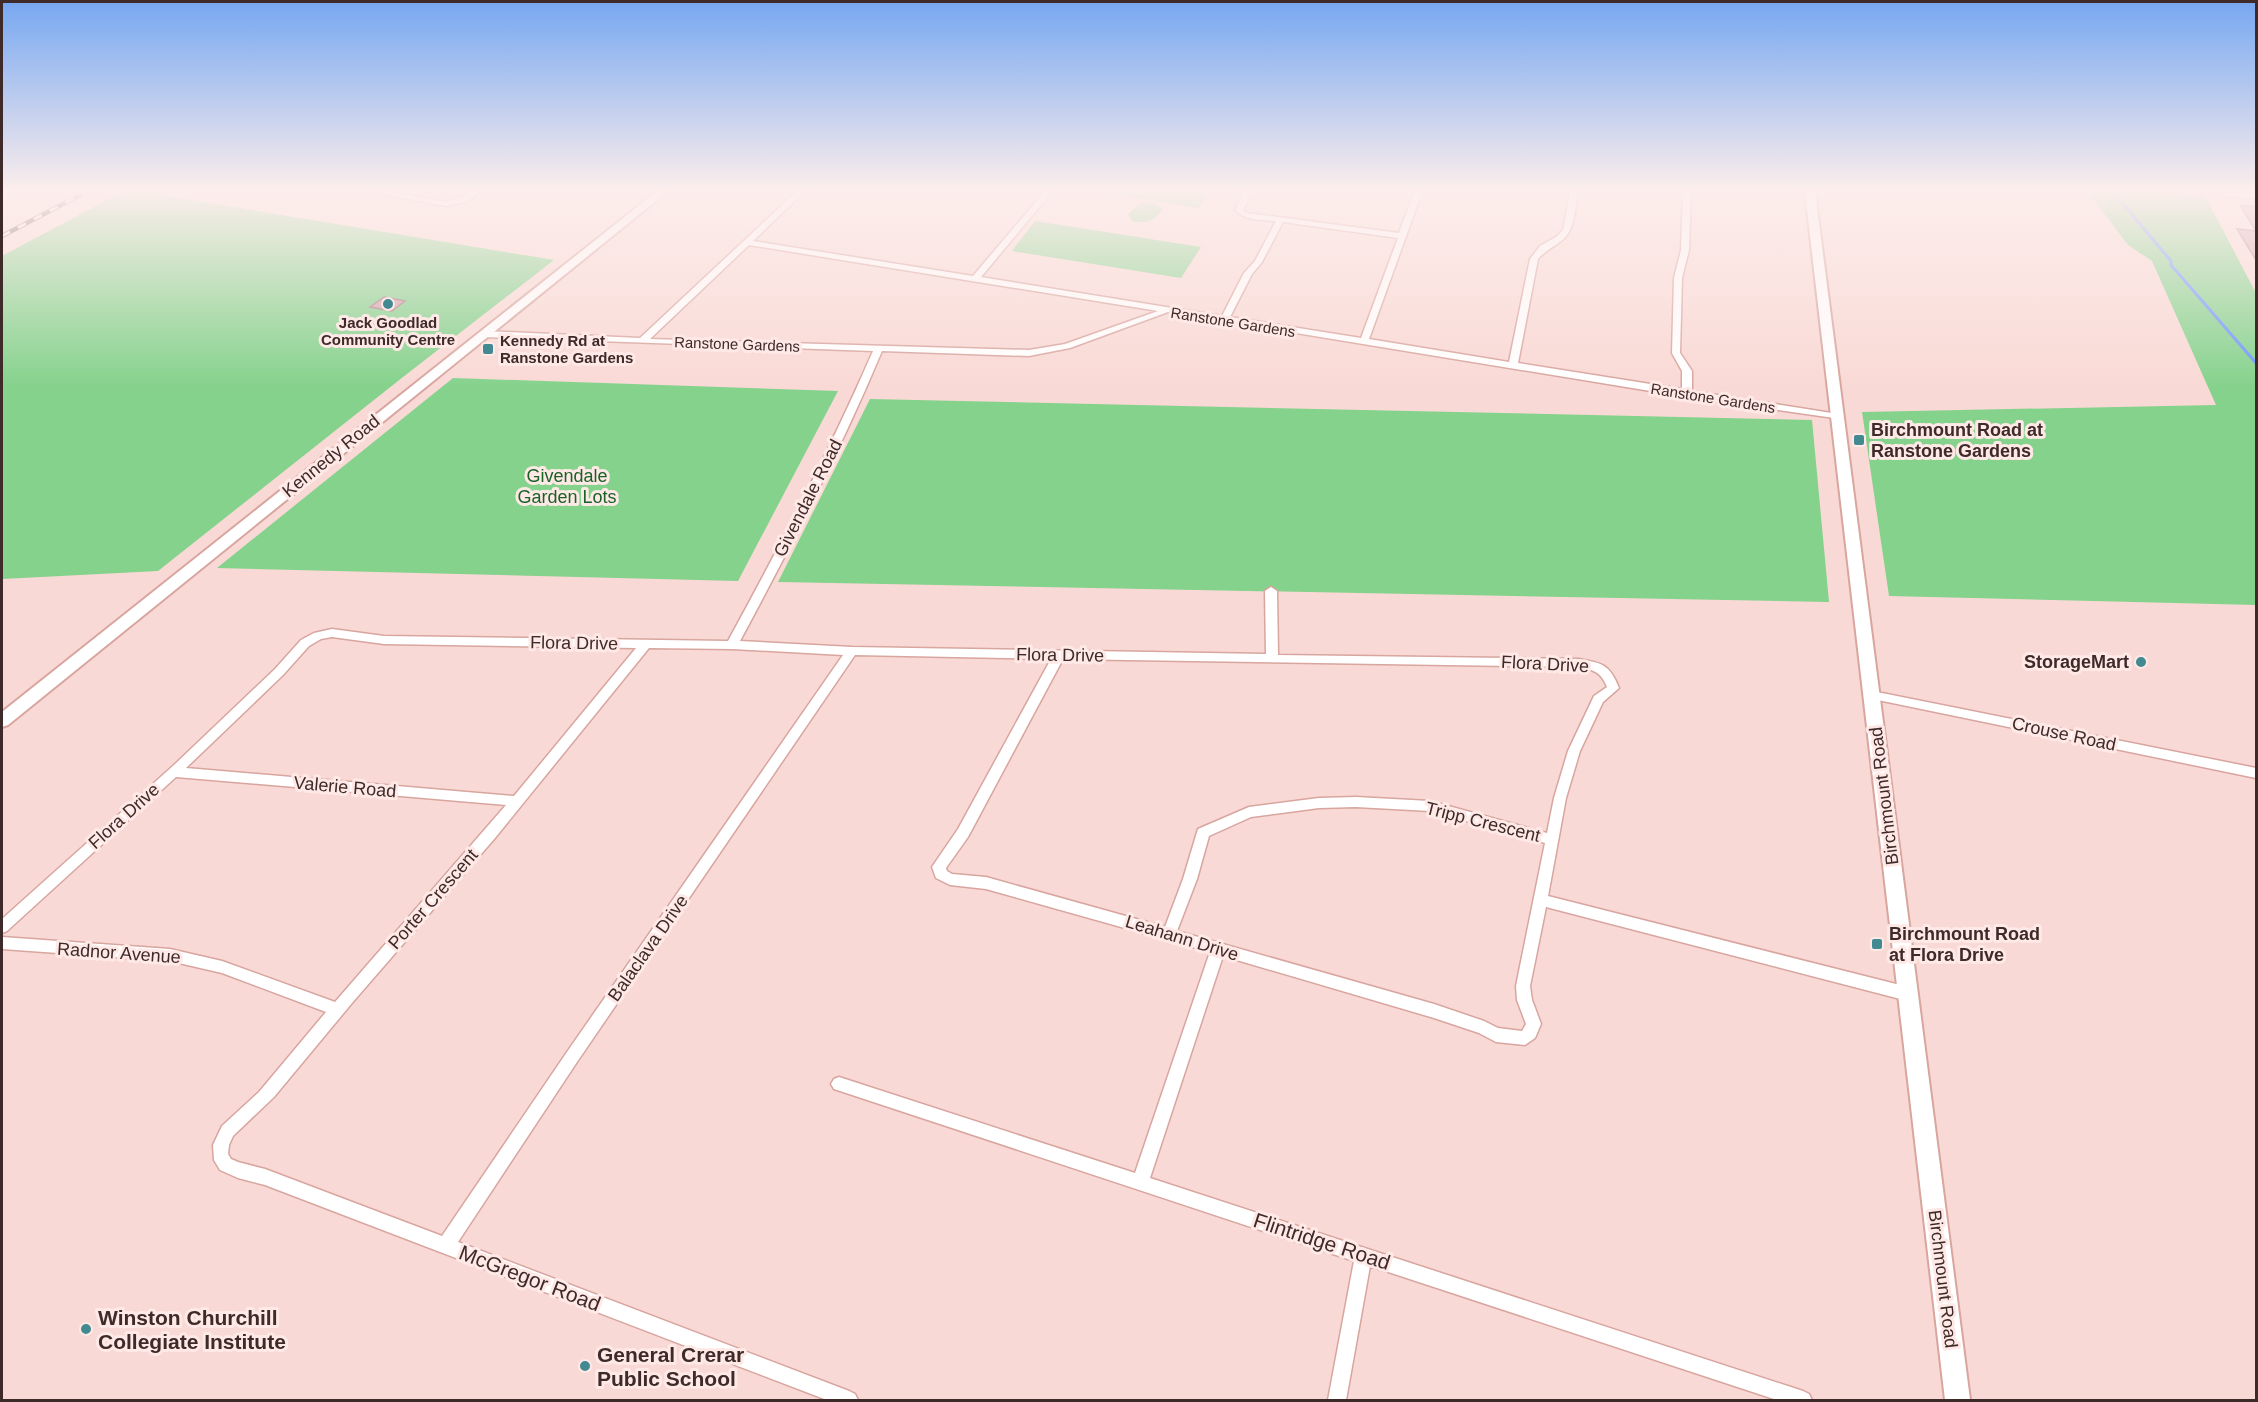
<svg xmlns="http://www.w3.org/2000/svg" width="2258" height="1402" font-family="Helvetica,sans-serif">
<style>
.green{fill:#84d28c}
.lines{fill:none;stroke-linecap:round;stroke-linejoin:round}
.stream{stroke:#6c94fe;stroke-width:3}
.building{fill:#d4a2ab;stroke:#ad7d86;stroke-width:1.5}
.minor-casing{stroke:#d8a59f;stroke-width:3}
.tertiary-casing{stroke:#d8a59f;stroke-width:3}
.secondary-casing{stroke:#d8a59f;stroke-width:4}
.minor{fill:#fff;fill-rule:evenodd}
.tertiary{fill:#fff;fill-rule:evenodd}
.secondary{fill:#fff;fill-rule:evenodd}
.rail-casing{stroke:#594341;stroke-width:4.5}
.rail{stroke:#ffe9e6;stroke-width:3;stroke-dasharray:9;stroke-linecap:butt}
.poi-dot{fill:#428992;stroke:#ffe9e6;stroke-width:2}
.labels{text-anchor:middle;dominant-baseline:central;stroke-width:6;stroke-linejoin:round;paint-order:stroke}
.far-poi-label{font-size:15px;font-weight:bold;fill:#3e2a28;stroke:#ffe9e6}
.far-street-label{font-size:15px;fill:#3e2a28;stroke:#ffe9e6}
.poi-label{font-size:18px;font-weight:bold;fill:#3e2a28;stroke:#ffe9e6;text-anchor:start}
.street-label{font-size:18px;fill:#3e2a28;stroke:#ffe9e6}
.park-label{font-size:18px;fill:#196227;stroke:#ffe9e6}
.near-street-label{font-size:21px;fill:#3e2a28;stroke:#ffe9e6}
.near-poi-label{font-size:21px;font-weight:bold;fill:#3e2a28;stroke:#ffe9e6;text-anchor:start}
</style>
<rect width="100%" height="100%" fill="#f9d9d5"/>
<path class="green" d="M122 192H173L167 196 554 260 403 377 158 571 2 579V256Z
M1098 192H1209L1199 208Z
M2088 192H2160L2205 196 2256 293V605L1889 596 1862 412 2216 405 2152 261 2128 245Z
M1142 202 1153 203 1163 209C1153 221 1152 222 1133 222L1128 214Z
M1035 221 1201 247 1181 278 1012 251Z
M453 378 838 391 738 581 217 568Z
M870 399 1812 420 1829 602 778 582Z"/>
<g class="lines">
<path class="stream" d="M2113 192 2171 261V265L2256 363"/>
</g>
<path class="building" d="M2240 205 2256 207V260L2237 229 2256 231Z
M384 297 405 301 392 311 370 307Z"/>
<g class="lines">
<defs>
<path id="minor" d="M371 192H389L446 202 462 197 470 192H479L468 201 446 206Z
M796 192H804L753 241 973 276 1044 192H1052L981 277 1222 316 1244 273 1255 261 1276 221C1262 220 1246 221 1235 210L1244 192H1252L1243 210 1247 213 1399 233 1414 192H1422L1369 339 1509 362 1530 259 1540 246 1556 237 1563 230 1570 192H1578C1575 209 1575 231 1561 241 1552 248 1545 251 1538 259L1518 363 1682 389V371L1672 353 1674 278 1681 250 1683 192H1691L1689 250 1682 278 1680 353 1692 371V391L1838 414 1841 415V419L1687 397 1168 312 1070 348 1029 356 882 351C840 451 791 546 740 641L852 647 1266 654 1265 591 1271 587 1277 591 1278 655 1579 659C1603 663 1610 665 1619 688L1603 702 1580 751 1566 798 1548 896 1908 987 1913 989 1915 994 1913 999 1908 1001 1546 907 1530 986 1532 1000 1541 1024 1535 1038 1525 1045 1496 1042 1479 1033 1434 1018 1223 956 1150 1178 1803 1391 1809 1394 1812 1400H1777L1370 1266 1346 1400H1328L1354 1261 834 1089 831 1084 834 1079 839 1077 1135 1173 1210 952 986 889 950 885 936 878 932 867 958 829 1051 659 855 655 577 1062 458 1242 849 1391 855 1394 858 1400H827L265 1185 238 1178 220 1170 214 1160 213 1145 222 1126 259 1092 326 1012 222 973 170 961 2 949V937L170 949 222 961 335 1002 506 805 176 777 7 931 2 933V919L174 765 275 669 301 640 314 633 332 629 384 636 728 641C780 546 830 450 873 351L484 337 480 334 484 331 640 338ZM1283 222 1398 238 1361 338 1230 317 1252 274 1262 262ZM749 245 1158 311 1065 344 1029 350 650 339ZM332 637 384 644 636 648 514 796 186 768 283 675 309 646 321 639ZM649 648 732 649 843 655 567 1052 442 1236 265 1169 238 1162 231 1159 228 1154 229 1145 233 1136 274 1097 352 1003 495 838ZM1063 659 1579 667C1594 670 1601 672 1607 687L1594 696 1568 751 1554 798 1547 833 1430 801 1356 797 1319 798 1249 807 1198 829 1183 879 1165 927 986 877 952 874 947 871 946 868 968 837ZM1356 807 1430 811 1545 843 1516 986 1517 1000 1526 1024 1522 1031 1498 1028 1484 1021 1434 1004 1177 931 1197 879 1209 836 1251 817 1319 808Z
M1872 691 2256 768V778L1868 698 1866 695Z"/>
<path id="tertiary" d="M2217 192 2256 193V199L2222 195Z"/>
<path id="secondary" d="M656 192H667L8 725 2 727V712Z
M1805 192H1815L1970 1400H1945Z"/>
</defs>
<use href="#minor" class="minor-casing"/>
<use href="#tertiary" class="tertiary-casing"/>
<use href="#secondary" class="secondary-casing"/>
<use href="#minor" class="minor"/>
<use href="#tertiary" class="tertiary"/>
<use href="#secondary" class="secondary"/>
<defs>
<path id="rail" d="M2 236 86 192"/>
</defs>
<use href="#rail" class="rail-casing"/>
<use href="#rail" class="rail"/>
</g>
<linearGradient id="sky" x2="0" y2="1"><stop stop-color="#76a7f1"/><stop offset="0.49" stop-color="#fceeec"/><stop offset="1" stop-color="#fceeec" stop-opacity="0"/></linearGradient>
<rect width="2258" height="388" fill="url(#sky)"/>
<g class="poi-dot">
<circle cx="388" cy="304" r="6"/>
<rect x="482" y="343" width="12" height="12" rx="3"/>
<rect x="1853" y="434" width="12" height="12" rx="3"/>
<circle cx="2141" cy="662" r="6"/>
<rect x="1871" y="938" width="12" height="12" rx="3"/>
<circle cx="86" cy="1329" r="6"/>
<circle cx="585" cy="1366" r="6"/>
</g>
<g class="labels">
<g class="far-poi-label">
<text x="388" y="322">Jack Goodlad<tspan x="388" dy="17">Community Centre</tspan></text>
<text x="500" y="340" text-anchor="start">Kennedy Rd at<tspan x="500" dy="17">Ranstone Gardens</tspan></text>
</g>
<g class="far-street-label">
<text transform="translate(1233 322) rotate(9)">Ranstone Gardens</text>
<text transform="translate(737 344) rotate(2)">Ranstone Gardens</text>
<text transform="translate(1713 398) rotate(9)">Ranstone Gardens</text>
</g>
<g class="poi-label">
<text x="1871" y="430">Birchmount Road at<tspan x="1871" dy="21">Ranstone Gardens</tspan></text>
<text x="2129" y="662" text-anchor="end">StorageMart</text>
<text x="1889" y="934">Birchmount Road<tspan x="1889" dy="21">at Flora Drive</tspan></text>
</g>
<g class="street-label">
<text transform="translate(331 456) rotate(-39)">Kennedy Road</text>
<text transform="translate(808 498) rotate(-63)">Givendale Road</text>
<text transform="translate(574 643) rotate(1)">Flora Drive</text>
<text transform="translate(1060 655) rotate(1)">Flora Drive</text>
<text transform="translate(1545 664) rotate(3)">Flora Drive</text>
<text transform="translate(2064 734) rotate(12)">Crouse Road</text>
<text transform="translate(345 787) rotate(5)">Valerie Road</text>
<text transform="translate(1884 796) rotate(-97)">Birchmount Road</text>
<text transform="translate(124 816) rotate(-42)">Flora Drive</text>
<text transform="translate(1483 822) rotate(14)">Tripp Crescent</text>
<text transform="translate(433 899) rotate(-49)">Porter Crescent</text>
<text transform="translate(1182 938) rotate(17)">Leahann Drive</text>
<text transform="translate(648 948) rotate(-55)">Balaclava Drive</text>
<text transform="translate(119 953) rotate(4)">Radnor Avenue</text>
<text transform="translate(1943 1279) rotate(83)">Birchmount Road</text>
</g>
<g class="park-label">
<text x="567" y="476">Givendale<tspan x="567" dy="21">Garden Lots</tspan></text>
</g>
<g class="near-street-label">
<text transform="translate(1322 1241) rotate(18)">Flintridge Road</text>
<text transform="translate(530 1278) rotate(21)">McGregor Road</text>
</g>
<g class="near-poi-label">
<text x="98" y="1317">Winston Churchill<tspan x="98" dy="24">Collegiate Institute</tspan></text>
<text x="597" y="1354">General Crerar<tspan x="597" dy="24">Public School</tspan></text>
</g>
</g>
<rect width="2258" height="1402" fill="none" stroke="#3e2a28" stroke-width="6"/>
</svg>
